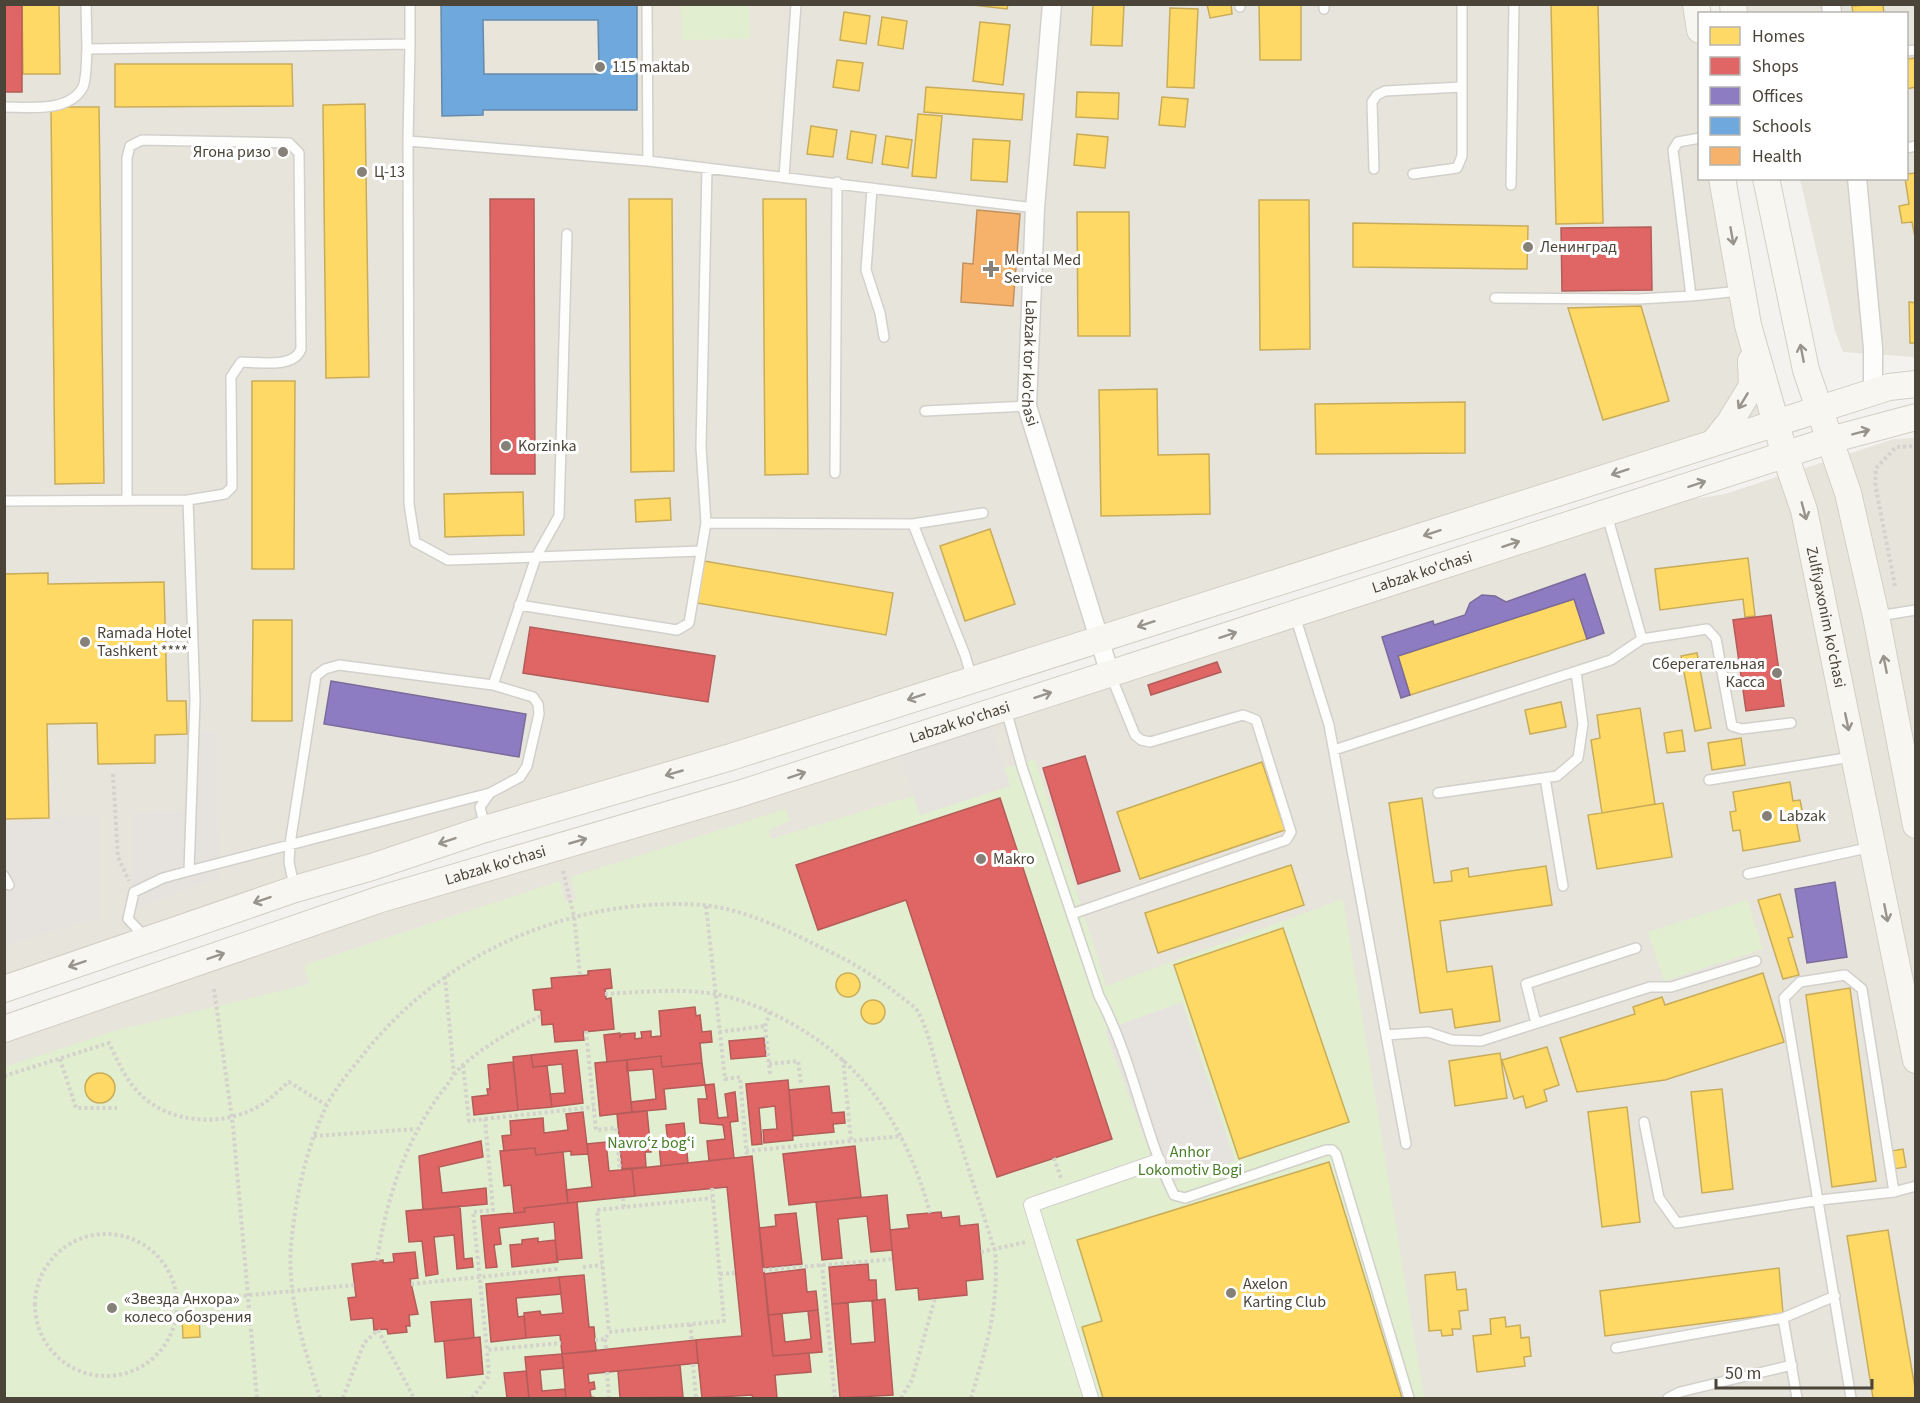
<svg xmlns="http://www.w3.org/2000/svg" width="1920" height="1403" font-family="'Source Sans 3',sans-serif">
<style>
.residential{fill:#e7e4dc}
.education{fill:#eae5da}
.green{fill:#e1eecf}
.parking{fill:#e6e3df}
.homes{fill:#ffd966;stroke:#c9ac58;stroke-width:1.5}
.shops{fill:#e06666;stroke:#b35c58;stroke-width:1.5}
.offices{fill:#8e7cc3;stroke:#7a6b9a;stroke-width:1.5}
.schools{fill:#6fa8dc;stroke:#648aab;stroke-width:1.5;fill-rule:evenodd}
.health{fill:#f6b26b;stroke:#c3915c;stroke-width:1.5}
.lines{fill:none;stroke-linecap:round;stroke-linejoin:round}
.service-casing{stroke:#d2d0cb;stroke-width:12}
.pedestrian-casing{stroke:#d2d0cb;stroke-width:16}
.minor-casing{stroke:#d2d0cb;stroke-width:21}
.secondary-casing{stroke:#d3cfc5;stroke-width:28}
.path{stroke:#d3d2cc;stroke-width:4;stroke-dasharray:3 3;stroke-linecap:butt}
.service{stroke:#fdfdfc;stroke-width:9}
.pedestrian{stroke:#fdfdfc;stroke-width:14}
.minor{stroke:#fdfdfc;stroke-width:18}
.secondary{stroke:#f7f6f1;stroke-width:26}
.oneway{stroke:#98948c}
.poi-dot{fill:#868178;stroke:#fff;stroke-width:2}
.labels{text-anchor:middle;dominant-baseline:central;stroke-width:6;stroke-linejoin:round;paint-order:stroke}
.poi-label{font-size:16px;fill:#4b4439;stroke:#fff;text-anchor:start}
.street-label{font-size:16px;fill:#4b4439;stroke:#fff}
.park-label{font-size:16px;fill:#4a7f2a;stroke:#fff}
</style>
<rect width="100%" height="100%" fill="#f4f2ee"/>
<path class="residential" d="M4 5H1696L1700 30V178L1722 179 1775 422 5 989Z
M1747 5H1915V357L1843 352 1835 331 1800 179 1906 178V14L1748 13Z
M1915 438V1398H5V1029L747 802 1606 513 1725 494 1894 439Z"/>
<path class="education" d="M417 5H784L777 167 419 129Z"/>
<path class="green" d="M681 5H749L750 39 682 40Z
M1035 759 1106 986 1343 899 1424 1398H5L4 1067 114 1031 309 984 304 965 560 881 565 902 576 899 571 877 786 809 790 821 768 830 771 839Z
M1747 900 1763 949 1664 981 1648 932Z"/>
<path class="parking" d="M990 724 1010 786 920 815 899 753Z
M215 731 219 878 132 909V813L188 810 186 733Z
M98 815 100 917 5 945V823Z
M1182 1002 1235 1161 1162 1186 1105 1030Z"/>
<path class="homes" d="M22 4H59L60 74H23Z
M964 4H1008L1007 9Z
M1093 4 1124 5 1122 46 1091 45Z
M1207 4H1231L1232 14 1210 18Z
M1259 4H1301V60H1260Z
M1551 4H1598L1603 223 1556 224Z
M1883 4 1884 14H1853L1852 6Z
M1170 8 1198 9 1194 88 1167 87Z
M844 12 870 16 866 44 840 40Z
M882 17 907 21 903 49 878 45Z
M980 22 1010 25 1003 85 973 81Z
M1916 58V87L1906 89V59Z
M837 60 863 63 859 91 833 87Z
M115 64H292L293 106 115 107Z
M926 87 1024 94 1022 120 924 112Z
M1077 92 1119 93 1118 119 1076 117Z
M1162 97 1188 99 1185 127 1159 125Z
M365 104 369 377 326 378 323 105Z
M51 107H99L104 483 55 484Z
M918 114 942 116 936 178 912 176Z
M811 126 837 130 833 157 807 154Z
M851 131 876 135 872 163 847 159Z
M1077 134 1108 137 1105 168 1074 165Z
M886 136 912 140 908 168 882 164Z
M973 139 1010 141 1007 182 971 180Z
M1916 173V242L1912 222 1902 223 1899 206 1909 204 1905 178 1906 174Z
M629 199H672L674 471 631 472Z
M763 199H806L808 474 765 475Z
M1259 200H1309L1310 349 1260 350Z
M1077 212H1129L1130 336H1078Z
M1353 223 1528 226 1527 269 1353 267Z
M1909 302 1916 303V343H1910Z
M1641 306 1669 401 1603 420 1568 308Z
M252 381H295L294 569H252Z
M1157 389 1158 455 1209 454 1210 514 1101 516 1099 390Z
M1465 402V453L1316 454 1315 404Z
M523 492 524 535 445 537 444 494Z
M670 498 671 520 636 522 635 500Z
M990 529 1015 604 965 621 940 546Z
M1748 558 1755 616 1745 617 1743 599 1660 610 1655 569Z
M704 561 893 593 886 635 697 603Z
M48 573V584L164 582 167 701H186L187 734 155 735V763L98 764 97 723 47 724 49 818 4 819V574Z
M1574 599 1587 639 1410 695 1398 656Z
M253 620H292V721H252Z
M1697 653 1711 728 1695 731 1681 656Z
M1561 702 1566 727 1530 734 1525 710Z
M1640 708 1655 804 1602 813 1591 740 1600 738 1597 715Z
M1682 730 1685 751 1667 753 1664 733Z
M1741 738 1745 765 1712 770 1708 743Z
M1262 762 1285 830 1140 879 1117 812Z
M1790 782 1793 801 1800 800 1804 819 1796 820 1800 841 1743 851 1740 830 1733 831 1730 812 1736 811 1733 792Z
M1422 798 1434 883 1452 881 1451 871 1468 868 1469 877 1546 866 1552 905 1440 921 1447 972 1492 966 1500 1021 1455 1028 1452 1009 1420 1013 1389 803Z
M1663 803 1672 857 1597 869 1588 815Z
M1291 865 1304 905 1158 953 1145 913Z
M1780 894 1793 937 1788 938 1799 975 1783 979 1758 900Z
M1283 928 1349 1122 1239 1159 1174 965Z
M836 985a12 12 0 1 1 24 0a12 12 0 1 1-24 0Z
M1763 973 1784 1042 1665 1080 1577 1092 1560 1038 1635 1014 1633 1007 1662 997 1665 1005Z
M1850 988 1876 1181 1832 1187 1806 995Z
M861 1012a12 12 0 1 1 24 0a12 12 0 1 1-24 0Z
M1547 1047 1559 1085 1544 1090 1547 1101 1526 1108 1523 1096 1514 1099 1502 1060Z
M1500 1053 1507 1098 1455 1106 1449 1061Z
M85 1088a15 15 0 1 1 30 0a15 15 0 1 1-30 0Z
M1722 1089 1733 1189 1702 1193 1691 1092Z
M1627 1107 1640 1222 1602 1227 1588 1112Z
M1903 1149 1906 1167 1894 1169 1891 1151Z
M1329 1162 1402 1398H1103L1082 1327 1102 1321 1077 1240Z
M1888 1230 1916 1394V1398H1873L1847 1236Z
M1779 1268 1783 1313 1605 1336 1600 1291Z
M1455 1272 1457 1290 1466 1289 1468 1310 1459 1311 1461 1329H1452L1453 1335 1442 1336 1441 1330 1429 1331 1425 1275Z
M199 1314 200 1337 183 1338 182 1316Z
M1505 1317 1506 1327 1520 1325 1521 1338 1529 1337 1531 1356 1524 1357 1525 1366 1477 1372 1473 1336 1491 1334 1490 1319Z"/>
<path class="shops" d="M4 4H22V92H4Z
M490 199H534L535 474H491Z
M1651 227 1652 290 1562 291 1561 228Z
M1771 615 1784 706 1746 711 1733 620Z
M530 627 715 656 708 702 523 673Z
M1217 662 1221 672 1151 695 1148 685Z
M1085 756 1120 871 1078 884 1043 768Z
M1000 798 1112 1139 997 1177 906 900 818 930 796 865Z
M610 969 612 988 605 989 606 999 611 998 614 1029 583 1032 584 1040 555 1042 553 1024 542 1025 541 1010H535L533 990 552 988 551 978 588 975V971Z
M695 1007 696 1016 700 1015 702 1032 711 1031 712 1042 700 1043 702 1063 662 1067 661 1056 607 1062 604 1035 620 1033V1038L622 1034 635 1033V1039L642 1038 641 1032 651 1031V1037L661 1036 659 1011Z
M764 1038 766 1056 731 1059 729 1041Z
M577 1050 583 1103 552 1107 550 1094 565 1093 562 1064 533 1067 531 1055Z
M531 1055 533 1067 547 1066 552 1107 518 1110 513 1057Z
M661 1056 662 1067 702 1063 705 1085 664 1089 666 1109 632 1112 631 1102 656 1099 653 1069 627 1071V1060Z
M627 1060 632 1112 600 1116 595 1063Z
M513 1062 518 1110 474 1115 472 1097 488 1095 487 1089H490L488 1065Z
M788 1080 793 1140 764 1143 763 1130 777 1129 775 1106 759 1108 762 1144 752 1145 746 1084Z
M714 1084 718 1118 728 1117 725 1094 735 1092 738 1121 730 1122 734 1158 709 1161 707 1141 725 1139 723 1125 700 1123 698 1099H707L705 1085Z
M829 1086 832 1113 844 1112 845 1123 833 1124 834 1132 793 1136 789 1090Z
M647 1111 651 1152H645L646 1167 622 1169 617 1114Z
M583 1112 588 1154 571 1155V1151L536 1155 535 1148 504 1151 502 1136 511 1135 510 1121 543 1118 544 1133 568 1130 566 1114Z
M684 1123 688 1163 661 1166 659 1145 668 1144 666 1125Z
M481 1141 483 1157 439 1167 442 1193 486 1188 487 1204 423 1210 419 1156Z
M606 1142 609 1171 632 1169 635 1196 568 1203 566 1190 592 1187 587 1144Z
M855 1146 861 1197 789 1205 783 1154Z
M535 1148 536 1155 563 1152 568 1203 524 1208 525 1212 514 1213 511 1185 504 1186 500 1151Z
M752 1156 773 1356 809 1353 811 1372 775 1375 777 1398H753L752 1395 702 1398 696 1340 742 1336 727 1187 635 1196 632 1169Z
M887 1195 892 1250 871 1252 867 1216 838 1219 842 1258 822 1260 816 1202Z
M577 1202 582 1258 557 1260 554 1222 499 1228 501 1244 494 1245 497 1267 486 1268 481 1216 525 1212 524 1208Z
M460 1206 464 1259 472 1258 473 1267 457 1269 454 1235 434 1237 438 1274 426 1276 422 1241 409 1242 406 1211Z
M941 1212 942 1218 959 1216 960 1226 978 1224 983 1279 966 1281 967 1295 919 1300 918 1288 896 1290 890 1230 909 1228 907 1215Z
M796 1213 802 1264 763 1268 759 1228 776 1226 775 1215Z
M538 1238V1242L555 1240 558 1262 512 1267 510 1245 522 1244V1240Z
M415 1252 418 1278 410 1279 418 1314 409 1315 410 1326H406L407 1332 388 1334 387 1329 374 1330 373 1318 351 1320 348 1298 356 1297 352 1264 383 1260V1263L394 1262 393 1254Z
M868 1264 869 1280H876L877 1300 832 1304 829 1267Z
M805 1269 807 1292 816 1291 818 1310 768 1315 764 1274Z
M584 1275 589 1327H594L596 1351 562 1354 560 1335 526 1338 524 1313 540 1311 541 1315 563 1313 559 1277Z
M559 1277 561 1294 516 1298 518 1317 524 1316 526 1338 491 1342 486 1284Z
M471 1299 474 1338 435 1342 431 1302Z
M885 1299 893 1395 840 1398 832 1304 848 1303 851 1344 875 1342 872 1301Z
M818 1310 822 1352 773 1356 768 1315 782 1314 785 1342 811 1339 808 1311Z
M480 1337 483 1374 447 1378 444 1341Z
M696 1340 698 1363 588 1374 589 1383 594 1382 595 1389 590 1390 591 1397 597 1398H566L562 1354Z
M562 1354 564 1368 540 1370 542 1391 565 1389 566 1398H529L525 1357Z
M680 1365 683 1397 620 1398 618 1371Z
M526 1371 529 1398H507L504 1373Z"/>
<path class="offices" d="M1585 574 1604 633 1587 639 1574 599 1398 656 1410 695 1401 698 1382 637 1433 621 1434 625 1465 615 1470 603 1482 595 1495 596 1506 602Z
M331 681 526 714 519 757 324 724Z
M1835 882 1847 957 1807 963 1795 889Z"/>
<path class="schools" d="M441 4H637V110H483V115L442 116ZM483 20H598L599 74H484Z"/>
<path class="health" d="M977 210 1020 214 1013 306 961 302 963 263 973 264Z"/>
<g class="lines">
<defs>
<path id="service" d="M86 4 87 49
M410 4V44
M647 4 648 161
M1240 4V7
M1324 4V9
M1906 51 1916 50
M4 107C29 107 69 113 83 87 87 77 86 60 87 49L410 44 408 141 648 161 1035 208
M408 141 409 504 415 542 448 560 536 557 559 516 567 234
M1906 148 1916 146
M1374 169 1372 102 1377 95 1385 91 1462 87
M1413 174 1457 168 1462 156V4
M784 177 796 4
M1511 185 1514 4
M872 188 866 270 880 313 884 337
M1691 296 1740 291
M1495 298 1638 299 1691 296 1673 150 1678 142 1700 138
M925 411 1027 406
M835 473 837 182
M127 500V158L130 146 142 140 289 143 299 153 301 349C294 369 258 362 241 362L231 377 232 487 225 494 188 500
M4 501 188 500 195 700 189 871 490 793
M1607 515 1642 639 1707 629 1716 639 1732 726 1742 729 1791 723
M706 523 913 524 965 655 972 679
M913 524 983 513
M519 605 677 630 689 623 706 523 701 447 707 168
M1295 616 1329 725 1406 1144
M1878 616 1916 610
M1006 710 1022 767 1099 996C1133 1059 1143 1131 1174 1195L1185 1198 1326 1150H1332L1336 1154 1409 1398
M1334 750 1611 660 1642 639
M1545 778 1563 886
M1709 780 1852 757
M1438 793 1557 776 1578 758 1583 724 1576 672
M485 827 480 807 490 793 520 777 527 766 539 714 538 704 533 697 493 685 536 557 701 551
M1748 874 1872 847
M4 876 9 885
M294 886 289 862 290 844 316 676 325 669 339 665 493 685
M1072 914 1286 840 1291 832 1256 720 1243 715 1150 742 1141 740 1135 735 1111 676
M146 938 128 919 134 892 163 878 189 871
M1536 1023 1526 984 1636 948
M1386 1035 1428 1032 1452 1040 1481 1041 1650 987H1671L1756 961
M1644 1122 1659 1198 1677 1223 1820 1200 1894 1192 1916 1186
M1616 1348 1783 1318
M1668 1398 1680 1392 1792 1365
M1797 1398 1783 1318 1835 1296
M1851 1398 1784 998 1800 982 1845 975 1862 989 1894 1192"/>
<path id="pedestrian" d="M1091 1398 1031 1205 1158 1161"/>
<g id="minor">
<path id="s1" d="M1052 4 1035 208 1027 406 1110 674"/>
<path d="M1831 4 1832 14"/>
<path d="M1857 178 1873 348V392"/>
</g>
<g id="secondary">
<path d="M1696 4 1700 30"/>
<path d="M1733 4 1734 14"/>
<path id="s2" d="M1722 178 1748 325 1785 455 1804 510 1916 1060"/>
<path d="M1766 178 1806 370 1848 493 1856 528 1876 616 1916 825"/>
<path d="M1714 442 1730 422 1752 386 1751 361"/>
<path d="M4 989 295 889 372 867 485 829 731 757 1889 387 1916 384"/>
<path id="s3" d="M4 1029 381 899 742 793 1830 440 1916 417"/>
</g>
</defs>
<use href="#service" class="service-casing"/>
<use href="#pedestrian" class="pedestrian-casing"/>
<use href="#minor" class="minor-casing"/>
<use href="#secondary" class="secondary-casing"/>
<path class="path" d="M1895 586 1875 483 1876 468 1896 447 1916 446
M113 774 118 857 129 881
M563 871 574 916 580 976
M706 906 725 1079 740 1077 747 1157
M445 976 454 1076
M214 989 233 1126 257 1398
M605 994C642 992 679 988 715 994 738 998 763 1008 783 1019 863 1060 907 1128 930 1213
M770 1012 765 1026 770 1074
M586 1031 596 1130 616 1128 620 1170
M719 1032 765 1026
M60 1059 76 1108H117
M843 1059 851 1141
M769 1064 798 1061 801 1083
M463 1065 469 1121 485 1119 493 1210 473 1212 487 1350 561 1343
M4 1076 109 1043C118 1062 126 1080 140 1094 172 1126 228 1127 264 1103 273 1097 281 1088 289 1082L326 1105
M485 1119 594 1107
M314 1136 416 1129
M746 1151 902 1136
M1054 1158 1061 1178
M712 1188 724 1321 609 1332 597 1210 712 1198
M623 1198 624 1207
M35 1305a71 71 0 1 1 142 0a71 71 0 1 1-142 0Z
M981 1252 1026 1242
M377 1261C386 1200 404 1144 440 1094 448 1085 454 1073 463 1065 486 1045 514 1029 541 1016
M822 1264 835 1398
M583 1267 602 1265
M763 1270 893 1259
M720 1274 735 1273
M411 1284 558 1269
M178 1302 355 1285
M690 1324 692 1341
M605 1339 606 1349
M595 1340 605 1339 609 1332
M693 1364 696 1398
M607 1372 609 1398
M320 1398C305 1350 287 1298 291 1246 295 1200 306 1148 326 1107 336 1086 352 1069 366 1051 447 951 574 896 703 905 743 909 785 929 820 947 852 962 872 974 900 996 906 1001 915 1006 918 1012 929 1031 935 1063 941 1084 959 1139 977 1195 995 1251 999 1309 987 1344 971 1398
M343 1398 364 1343 378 1330 414 1398
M472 1398 489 1376 487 1350
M901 1398 912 1380 935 1298"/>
<use href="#service" class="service"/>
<use href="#pedestrian" class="pedestrian"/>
<use href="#minor" class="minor"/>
<use href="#secondary" class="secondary"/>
</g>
<defs><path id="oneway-shaft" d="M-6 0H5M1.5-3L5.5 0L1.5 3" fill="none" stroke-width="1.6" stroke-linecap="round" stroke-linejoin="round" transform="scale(1.5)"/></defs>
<g class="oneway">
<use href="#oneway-shaft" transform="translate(1732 236) rotate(80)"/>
<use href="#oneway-shaft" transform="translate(1802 353) rotate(-101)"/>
<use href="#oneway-shaft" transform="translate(1743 401) rotate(121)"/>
<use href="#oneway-shaft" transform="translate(1861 432) rotate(-15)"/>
<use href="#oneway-shaft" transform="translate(1620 472) rotate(162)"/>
<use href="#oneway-shaft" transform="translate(1697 484) rotate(-18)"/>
<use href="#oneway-shaft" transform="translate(1804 511) rotate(75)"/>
<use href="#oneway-shaft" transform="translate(1432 533) rotate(162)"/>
<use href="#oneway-shaft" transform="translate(1511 544) rotate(-18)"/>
<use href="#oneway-shaft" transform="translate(1146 624) rotate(162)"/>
<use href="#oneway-shaft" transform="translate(1228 635) rotate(-18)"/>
<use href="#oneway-shaft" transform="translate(1885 664) rotate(-101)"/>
<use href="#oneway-shaft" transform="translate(1043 695) rotate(-18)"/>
<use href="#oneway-shaft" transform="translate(916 697) rotate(162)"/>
<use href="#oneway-shaft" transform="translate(1847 722) rotate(78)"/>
<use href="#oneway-shaft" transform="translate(674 773) rotate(164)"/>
<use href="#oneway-shaft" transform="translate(797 775) rotate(-18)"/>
<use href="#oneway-shaft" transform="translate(447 841) rotate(161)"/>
<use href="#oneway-shaft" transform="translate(578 841) rotate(-16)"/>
<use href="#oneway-shaft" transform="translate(262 900) rotate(161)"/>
<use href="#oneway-shaft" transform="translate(1886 913) rotate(79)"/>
<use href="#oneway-shaft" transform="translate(216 956) rotate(-19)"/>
<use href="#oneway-shaft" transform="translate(77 964) rotate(161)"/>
</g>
<g class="poi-dot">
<circle cx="600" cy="67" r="6"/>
<circle cx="283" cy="152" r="6"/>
<circle cx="362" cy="172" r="6"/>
<circle cx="1528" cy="247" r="6"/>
<path d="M988 260h6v6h6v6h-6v6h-6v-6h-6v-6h6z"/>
<circle cx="506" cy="446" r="6"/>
<circle cx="85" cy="642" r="6"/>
<circle cx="1777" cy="673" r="6"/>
<circle cx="1767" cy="816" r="6"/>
<circle cx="981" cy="859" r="6"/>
<circle cx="1231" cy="1293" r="6"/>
<circle cx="112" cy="1308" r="6"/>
</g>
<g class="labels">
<g class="poi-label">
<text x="612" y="67">115 maktab</text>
<text x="271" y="152" text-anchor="end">Ягона ризо</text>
<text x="374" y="172">Ц-13</text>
<text x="1540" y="247">Ленинград</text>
<text x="1004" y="260">Mental Med<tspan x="1004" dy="18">Service</tspan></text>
<text x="518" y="446">Korzinka</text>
<text x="97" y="633">Ramada Hotel<tspan x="97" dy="18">Tashkent ****</tspan></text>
<text x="1765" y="664" text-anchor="end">Сберегательная<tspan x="1765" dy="18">Касса</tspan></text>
<text x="1779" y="816">Labzak</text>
<text x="993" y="859">Makro</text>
<text x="1243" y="1284">Axelon<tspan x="1243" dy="18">Karting Club</tspan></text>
<text x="124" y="1299">«Звезда Анхора»<tspan x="124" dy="18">колесо обозрения</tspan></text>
</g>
<g class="street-label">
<text stroke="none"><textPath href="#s1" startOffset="360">Labzak tor ko'chasi</textPath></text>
<text stroke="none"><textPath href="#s3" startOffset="1490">Labzak ko'chasi</textPath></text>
<text stroke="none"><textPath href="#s2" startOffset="452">Zulfiyaxonim ko'chasi</textPath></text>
<text stroke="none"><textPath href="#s3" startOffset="1004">Labzak ko'chasi</textPath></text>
<text stroke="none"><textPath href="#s3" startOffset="518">Labzak ko'chasi</textPath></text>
</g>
<g class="park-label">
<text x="651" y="1143">Navroʻz bogʻi</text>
<text x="1190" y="1152">Anhor<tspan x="1190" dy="18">Lokomotiv Bogi</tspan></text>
</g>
</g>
<rect width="1920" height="1403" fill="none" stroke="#4b4439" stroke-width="12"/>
<rect x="1698" y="12" width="210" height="168" fill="#ffffff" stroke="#b7b4b0" stroke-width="1.5"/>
<rect x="1710" y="27" width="30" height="18" fill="#ffd966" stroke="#b7b4b0" stroke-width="1.5"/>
<text x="1752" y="42" font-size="18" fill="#4b4439">Homes</text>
<rect x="1710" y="57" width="30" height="18" fill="#e06666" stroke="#b7b4b0" stroke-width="1.5"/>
<text x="1752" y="72" font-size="18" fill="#4b4439">Shops</text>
<rect x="1710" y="87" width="30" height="18" fill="#8e7cc3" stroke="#b7b4b0" stroke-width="1.5"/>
<text x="1752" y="102" font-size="18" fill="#4b4439">Offices</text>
<rect x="1710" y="117" width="30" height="18" fill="#6fa8dc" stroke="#b7b4b0" stroke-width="1.5"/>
<text x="1752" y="132" font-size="18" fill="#4b4439">Schools</text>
<rect x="1710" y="147" width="30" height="18" fill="#f6b26b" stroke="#b7b4b0" stroke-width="1.5"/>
<text x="1752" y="162" font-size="18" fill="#4b4439">Health</text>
<path d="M1716 1379v9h156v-9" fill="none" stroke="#4b4439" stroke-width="3"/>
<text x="1725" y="1379" font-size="18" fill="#4b4439" stroke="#ffffff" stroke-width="4.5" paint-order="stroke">50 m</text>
</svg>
